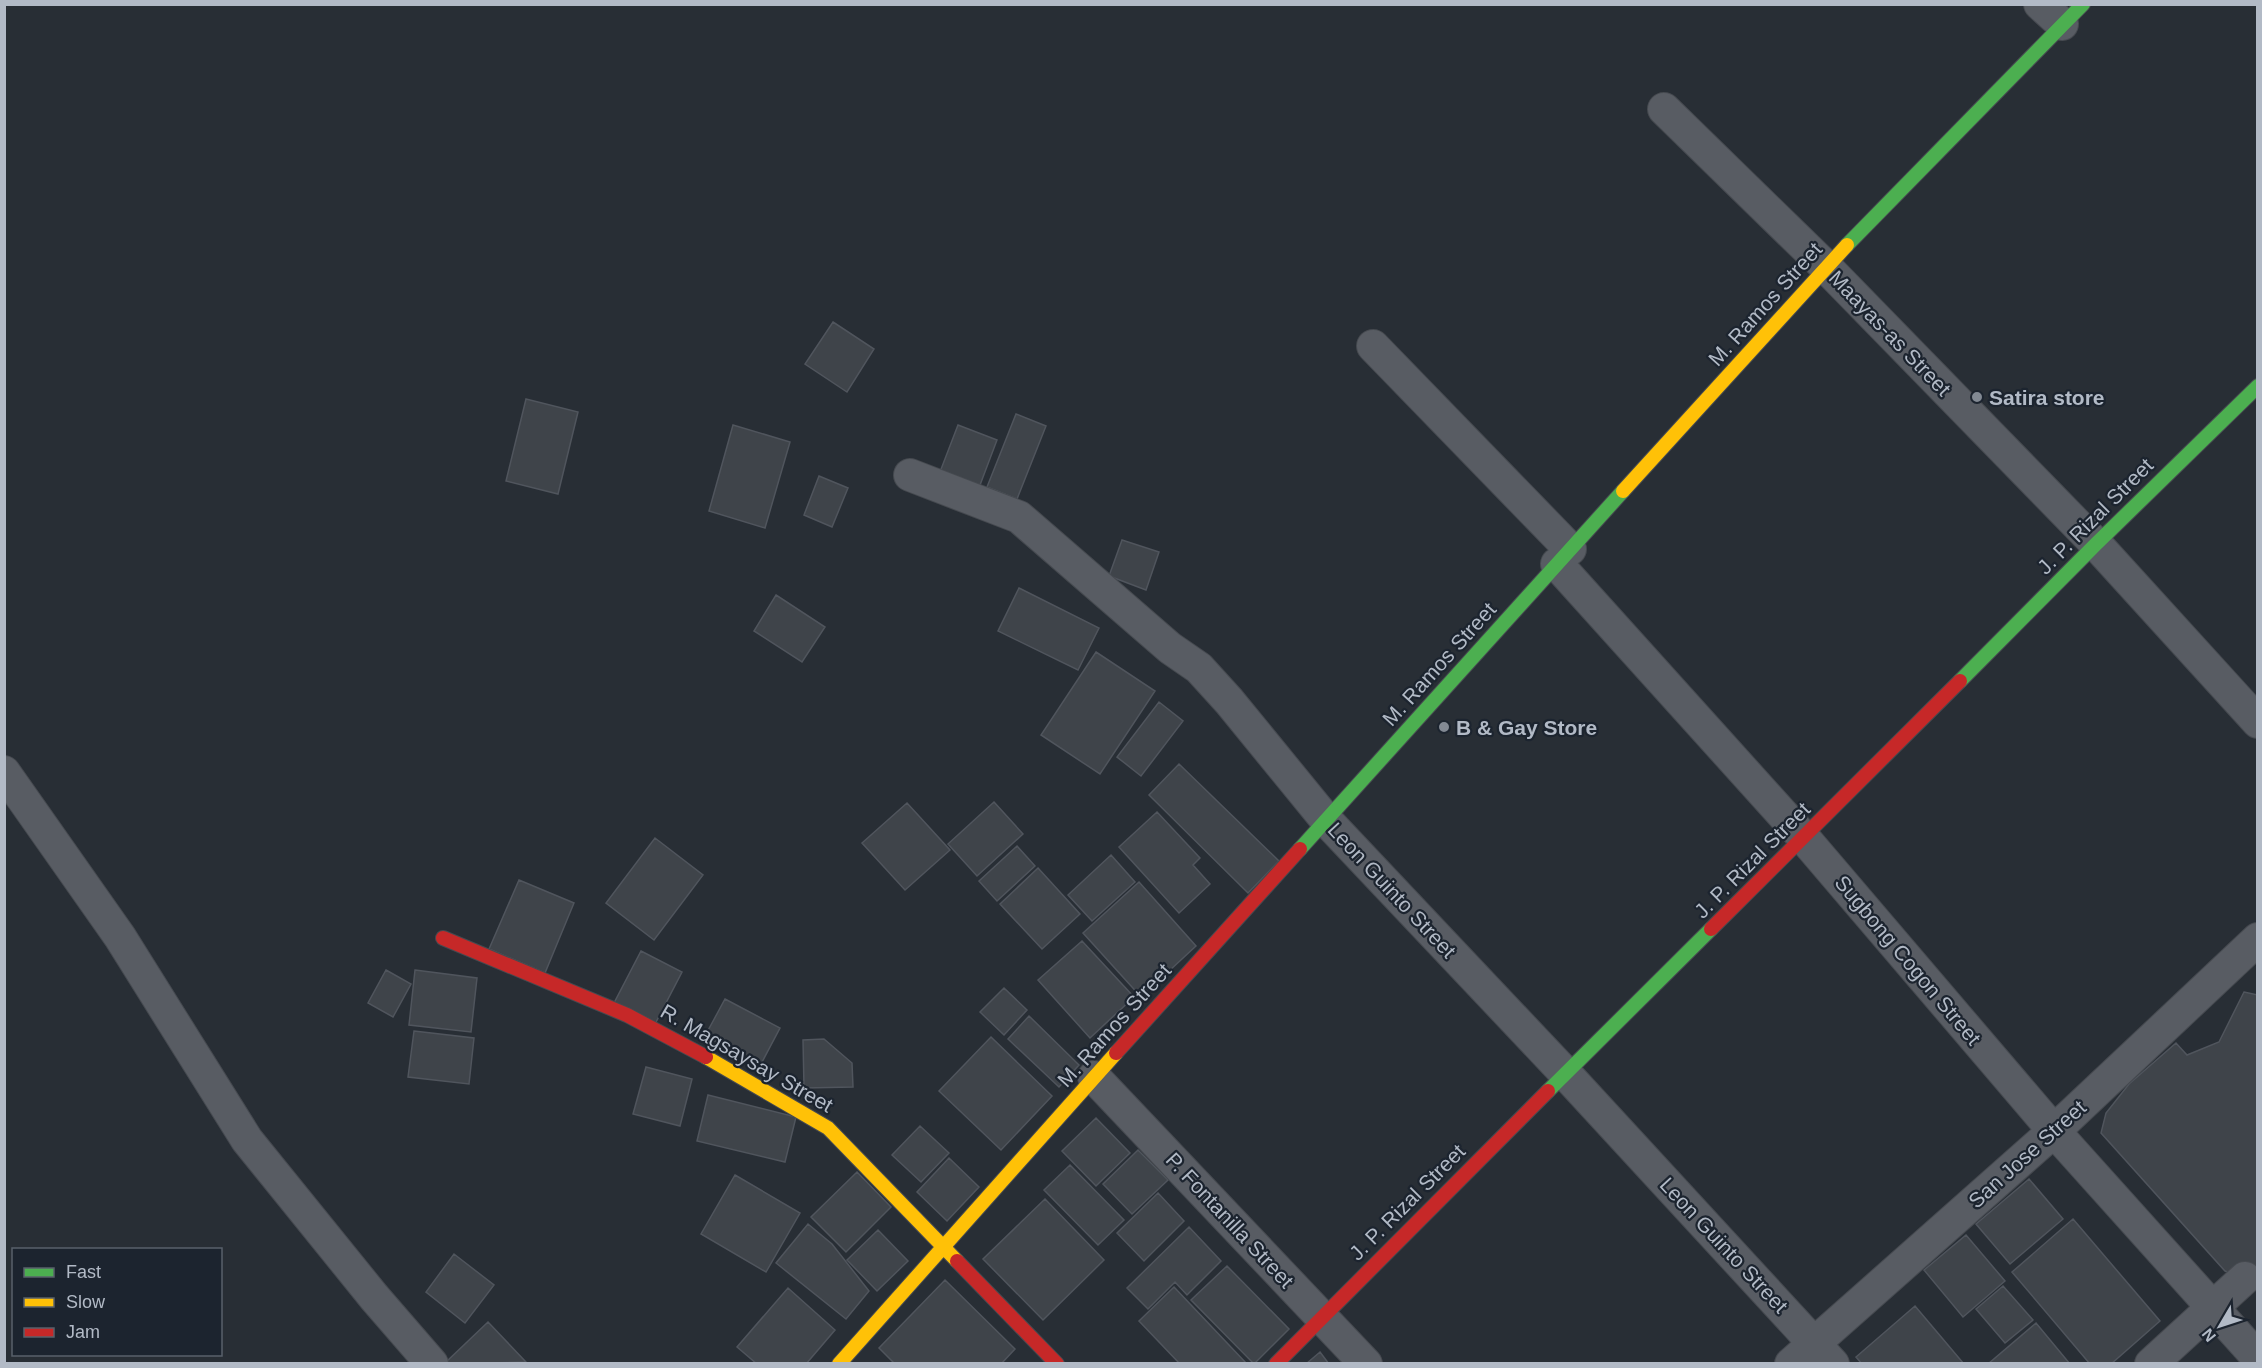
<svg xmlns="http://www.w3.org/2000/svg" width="2262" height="1368" font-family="Arial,sans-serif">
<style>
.building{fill:#3f444a;stroke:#50555d;stroke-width:1.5}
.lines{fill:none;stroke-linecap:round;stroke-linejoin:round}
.street-casing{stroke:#464a50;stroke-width:34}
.fast-casing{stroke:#464a50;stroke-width:16}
.slow-casing{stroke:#464a50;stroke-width:16}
.jam-casing{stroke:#464a50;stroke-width:16}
.street{stroke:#585c63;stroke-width:32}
.fast{stroke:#4caf50;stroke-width:14}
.slow{stroke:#ffc107;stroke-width:14}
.jam{stroke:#c62828;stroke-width:14}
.poi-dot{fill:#828993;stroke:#1c242f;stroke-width:2}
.labels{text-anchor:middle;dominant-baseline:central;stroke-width:4.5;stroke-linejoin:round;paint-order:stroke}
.street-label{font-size:21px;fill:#b2bac6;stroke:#1c242f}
.poi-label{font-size:21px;font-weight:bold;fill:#b2bac6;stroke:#1c242f;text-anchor:start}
</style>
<rect width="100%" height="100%" fill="#282e35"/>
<path class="building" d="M833 322 874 349 847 392 805 364Z
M526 399 578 412 558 494 506 481Z
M1016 414 1046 426 1017 499 987 487Z
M733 425 790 442 765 528 709 511Z
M958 425 997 440 977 493 938 477Z
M819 476 848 488 832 527 804 515Z
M1122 540 1159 552 1146 590 1109 576Z
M1019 588 1099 628 1078 670 998 631Z
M776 595 825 627 802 662 754 631Z
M1096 652 1155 691 1100 774 1041 735Z
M1159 702 1183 721 1141 776 1117 757Z
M1179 764 1279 861 1248 893 1149 795Z
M994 802 1023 834 977 876 948 844Z
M907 803 950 850 905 890 862 843Z
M1157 812 1200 858 1193 865 1210 884 1179 913 1119 847Z
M655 838 703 875 654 940 606 903Z
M1017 846 1035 866 997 901 979 881Z
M1111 855 1135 882 1092 921 1068 895Z
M1038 868 1080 914 1042 949 1000 904Z
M519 880 574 903 545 973 489 949Z
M1139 882 1196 946 1141 997 1083 933Z
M1082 941 1134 997 1090 1038 1038 980Z
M641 951 682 972 654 1026 613 1005Z
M386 970 411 984 393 1017 368 1003Z
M415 970 477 978 471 1032 409 1025Z
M1004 988 1027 1010 1004 1035 980 1012Z
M2244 992 2258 995V1278L2249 1280 2225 1271 2101 1133 2106 1113 2129 1084 2176 1043 2187 1055 2219 1042Z
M725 999 780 1028 760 1066 705 1036Z
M1029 1016 1079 1065 1059 1087 1008 1039Z
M414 1031 474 1038 469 1084 408 1077Z
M991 1037 1052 1096 1001 1150 939 1091Z
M824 1039 852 1063 853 1087 804 1088 803 1040Z
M646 1067 692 1079 680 1126 633 1114Z
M708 1095 796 1117 785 1162 697 1141Z
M1096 1118 1130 1153 1096 1186 1062 1151Z
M920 1126 949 1153 921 1182 892 1155Z
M1138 1150 1168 1180 1132 1214 1103 1184Z
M949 1158 979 1187 947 1221 917 1192Z
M1070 1165 1124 1220 1098 1245 1044 1190Z
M857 1172 891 1207 846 1252 811 1217Z
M735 1175 800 1213 766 1272 701 1234Z
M2029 1179 2063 1219 2010 1264 1976 1224Z
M1158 1193 1184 1221 1144 1261 1117 1233Z
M1045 1199 1104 1260 1043 1320 983 1259Z
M2073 1219 2160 1321 2111 1364H2090L2012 1272Z
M808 1224 832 1244 869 1291 846 1319 776 1263Z
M1189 1227 1221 1261 1187 1295 1175 1282 1148 1309 1127 1288Z
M878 1230 908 1261 877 1291 847 1260Z
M1966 1235 2005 1281 1963 1317 1924 1270Z
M454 1254 494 1285 465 1323 426 1292Z
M1227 1266 1289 1329 1254 1364 1191 1300Z
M945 1280 1015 1349 1001 1364H895L879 1348Z
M2003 1286 2033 1320 2005 1343 1976 1309Z
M1174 1287 1247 1364H1180L1139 1321Z
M788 1288 835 1330 806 1364H757L737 1347Z
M1915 1306 1964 1364H1862L1856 1357Z
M488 1322 526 1362 444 1364Z
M2036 1323 2070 1364H1988Z
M1320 1352 1329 1364H1306Z"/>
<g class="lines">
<defs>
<path id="street" d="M2040 4 2062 24
M1664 109 1826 267 2096 544 2258 722
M1373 346 1570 549
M910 475 1019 517 1170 648 1199 668 1229 701 1327 821 1565 1073 1833 1364
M1557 564 1804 838 2054 1131 2258 1358
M4 772 120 937 247 1140 374 1297 432 1364
M1094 1077 1366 1364
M1791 1364 2054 1131 2258 939
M2151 1364 2245 1278"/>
<path id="fast" d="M1847 245 2083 4
M1960 681 2096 544 2258 386
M1300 849 1623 491
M1548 1091 1711 929"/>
<path id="slow" d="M1623 491 1847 245
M706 1057 828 1128 957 1261
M839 1364 1116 1053"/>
<path id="jam" d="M1711 929 1960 681
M443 938 627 1015 706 1057
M1116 1053 1300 849
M957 1261 1057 1364
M1276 1364 1548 1091"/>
</defs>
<use href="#street" class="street-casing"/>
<use href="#fast" class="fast-casing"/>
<use href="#slow" class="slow-casing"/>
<use href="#jam" class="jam-casing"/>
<use href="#street" class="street"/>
<use href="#fast" class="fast"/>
<use href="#slow" class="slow"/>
<use href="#jam" class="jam"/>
</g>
<g class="poi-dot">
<circle cx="1977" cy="397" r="6"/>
<circle cx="1444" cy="727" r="6"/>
</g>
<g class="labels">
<g class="street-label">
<text transform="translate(1765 304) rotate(-48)">M. Ramos Street</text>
<text transform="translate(1890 333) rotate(46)">Maayas-as Street</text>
<text transform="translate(2095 516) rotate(-45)">J. P. Rizal Street</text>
<text transform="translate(1439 664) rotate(-48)">M. Ramos Street</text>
<text transform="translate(1752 860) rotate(-45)">J. P. Rizal Street</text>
<text transform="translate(1392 890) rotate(47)">Leon Guinto Street</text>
<text transform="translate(1908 960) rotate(50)">Sugbong Cogon Street</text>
<text transform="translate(1114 1025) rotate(-48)">M. Ramos Street</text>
<text transform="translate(747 1058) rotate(30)">R. Magsaysay Street</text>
<text transform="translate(2027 1154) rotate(-42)">San Jose Street</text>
<text transform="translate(1407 1202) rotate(-45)">J. P. Rizal Street</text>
<text transform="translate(1230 1220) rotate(47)">P. Fontanilla Street</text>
<text transform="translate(1724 1245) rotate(47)">Leon Guinto Street</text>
</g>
<g class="poi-label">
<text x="1989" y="397">Satira store</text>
<text x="1456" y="727">B &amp; Gay Store</text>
</g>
</g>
<rect width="2262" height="1368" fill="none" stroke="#b2bac6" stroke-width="12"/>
<rect x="12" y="1248" width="210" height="108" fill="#1c242f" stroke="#58606b" stroke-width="1.5"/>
<rect x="24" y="1268" width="30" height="9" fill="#4caf50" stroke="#58606b" stroke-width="1.5"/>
<text x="66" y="1278" font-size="18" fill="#b2bac6">Fast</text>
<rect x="24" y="1298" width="30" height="9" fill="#ffc107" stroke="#58606b" stroke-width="1.5"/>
<text x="66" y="1308" font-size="18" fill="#b2bac6">Slow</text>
<rect x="24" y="1328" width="30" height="9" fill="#c62828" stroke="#58606b" stroke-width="1.5"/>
<text x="66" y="1338" font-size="18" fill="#b2bac6">Jam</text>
<g transform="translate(2220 1326) rotate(231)" stroke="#1c242f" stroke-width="4.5" paint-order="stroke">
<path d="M0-4.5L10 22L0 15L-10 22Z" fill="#b2bac6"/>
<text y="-9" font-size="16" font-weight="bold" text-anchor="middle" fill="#b2bac6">N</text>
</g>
</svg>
